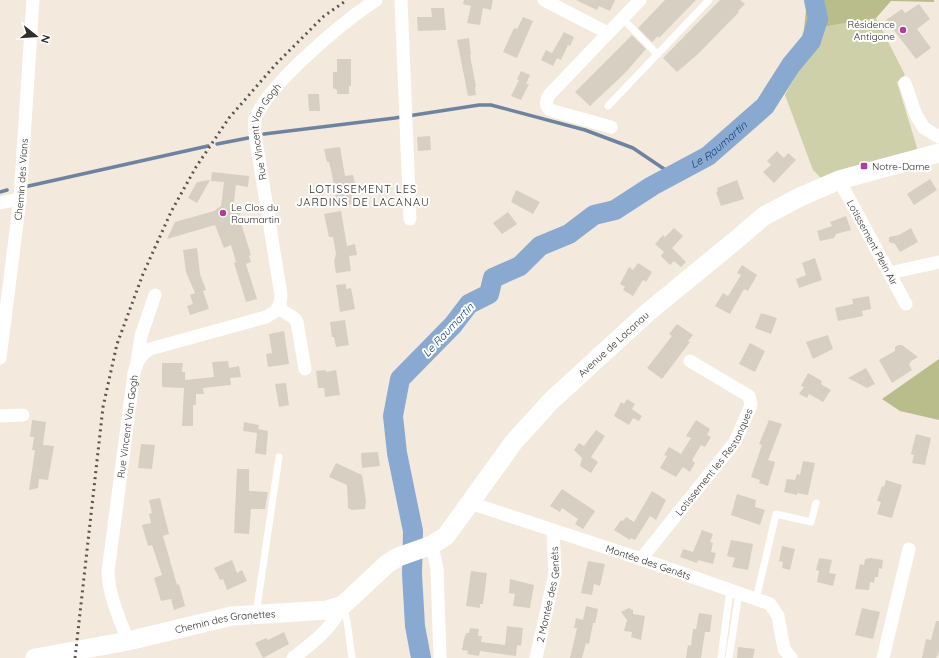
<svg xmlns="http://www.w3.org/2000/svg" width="939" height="658" font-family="Quicksand,sans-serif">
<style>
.green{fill:#cdd0a9}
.forest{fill:#b9bd8b}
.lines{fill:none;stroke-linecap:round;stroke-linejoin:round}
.stream{stroke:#6e849e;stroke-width:3.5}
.river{stroke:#89a9d1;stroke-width:20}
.building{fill:#d7cfc2}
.lane{stroke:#fff;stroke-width:7}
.street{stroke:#fff;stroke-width:13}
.secondary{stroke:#fff;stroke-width:19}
.rail{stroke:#5a544f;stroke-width:3;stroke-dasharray:2 4;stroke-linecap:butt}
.poi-dot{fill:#b03f9a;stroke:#fff;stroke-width:1.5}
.labels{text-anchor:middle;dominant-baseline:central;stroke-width:4;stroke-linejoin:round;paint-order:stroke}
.poi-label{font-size:10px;fill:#302c28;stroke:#fff;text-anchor:start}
.street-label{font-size:10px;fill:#302c28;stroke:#fff}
.water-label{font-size:11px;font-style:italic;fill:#154072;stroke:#fff}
.neighbourhood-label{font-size:11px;letter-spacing:1px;fill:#302c28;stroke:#fff}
</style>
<rect width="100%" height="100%" fill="#f3eadd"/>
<path class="green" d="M876 18 905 75 897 82 918 151 822 179 813 170 785 95 822 27Z"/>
<path class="forest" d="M807 0H934V2L891 1 876 18 804 30Z
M939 359V420L900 411 882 399Z"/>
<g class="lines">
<path class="stream" d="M264 134 395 118 479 105H491L585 130 633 148 673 175
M217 144 248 138
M24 187 208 146
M0 192 7 190"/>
<path class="river" id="s1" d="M421 658 415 626 412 574 413 531 397 453 393 416 400 379 453 325 469 304 489 294 493 278 520 266 540 246 569 234 594 215 615 210 652 186 708 156 765 106 791 65 811 41 818 19 814 0"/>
</g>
<path class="building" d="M464 0H493L491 10 483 8 480 25 467 23 471 6 463 4Z
M576 0H615L610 11 599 6 597 10Z
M665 0H696L659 38 658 36 652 42 638 28Z
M720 0H740L745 4 738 11 739 12 698 54 677 72 663 58Z
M919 4 930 19 917 29 931 48 916 59 886 20 902 9 905 13Z
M431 8H444L446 30 418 31 417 17H432Z
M523 17 533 21 517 58 503 52 514 28 517 29Z
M564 32 574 37 570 46 568 45 561 60 557 58 553 66 541 60 546 50 552 53Z
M632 35 646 49 626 72 590 106 575 92Z
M469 38 471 55H470L476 87H475L476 95 468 96 457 40Z
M337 59H351V86H349V94H337V90L333 88V72H337Z
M521 71 530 75 526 84H529L521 100 511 96 519 80 517 79Z
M308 94H319L320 111H309Z
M430 136 431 150 418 151 417 137Z
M340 147 345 176 353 175 355 183 349 184 353 204 337 207 332 174 329 162H327L324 149Z
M777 151 784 158 788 153 796 160 774 183 763 172 771 165 767 161Z
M212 172 249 176 248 187 236 185 233 209 243 210 235 221 240 220 251 255 249 256 251 262 246 264 257 299 246 302 234 263 236 262 231 245 224 248 215 225 167 239 175 222 214 211 221 206 224 182 211 181Z
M930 179 937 190 914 205 907 194Z
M210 180 197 203 188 198 197 182Z
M737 180 744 199 721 206 716 192 718 191 717 188Z
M516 190 540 202 533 214 511 202Z
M341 211 347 246 355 244 357 255 349 256 351 271 336 273 334 261 336 254 333 237H329L324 214Z
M508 212 517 224 502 234 493 223Z
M846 216 851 230 836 234 834 238 820 241 817 231 832 226 830 222Z
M674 228 683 236 672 248 686 262 681 267 674 261 670 265 661 256 664 252 655 244 663 235 665 237Z
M911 228 918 242 900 252 895 244 889 242V237L899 235Z
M197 248 200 274 206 290 203 291 209 309 190 315 187 306 193 304 190 295 195 293 186 272 183 250Z
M815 258 822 280 799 288 796 279 806 275 802 263Z
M638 263 652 272 646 282 643 280 633 296 623 290 625 287 620 284 629 267 633 270Z
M742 265 757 275 748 291 744 289 730 314 715 306 723 293 728 296 741 275 737 273Z
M346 284V289L351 288 355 309 340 312 336 285Z
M869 296 871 309 862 311 863 316 838 321 835 308 853 304 852 299Z
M761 313 777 318 771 334 755 328Z
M345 320 349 345 336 347 334 337H332L330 322Z
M677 324 693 335 688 341 690 342 662 379 647 368 672 336 669 334Z
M284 331 289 364 268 367 266 354 272 353 269 334Z
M828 335 833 349 813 359 806 342Z
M750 343 765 351 755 372 739 364Z
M898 345H902L918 357 910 362 911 363 909 364 912 370 892 383 879 360 895 351V347Z
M228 361 229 368 239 366 241 377 230 378 231 385 203 388 204 394H196V405H193V426H182L184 388 162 387V363H183L182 372H185V380L214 377 212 362Z
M866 368 875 384 867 388 848 378Z
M326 370V372L336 370 340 395 325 397 324 388H318L316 371Z
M808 373 822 381 821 384 831 390 823 402 809 394 807 398 799 394 804 387 801 386Z
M286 383 289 405 279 407 275 384Z
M627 399 635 404 632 409 642 416 639 421 633 418 629 425 614 416 621 402 624 404Z
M32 420 46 422 43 445 54 446 48 480 39 479 38 488 29 490 35 450H32L34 437H30Z
M696 420 710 429 707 435 711 437 705 447 701 445 692 460 695 463 690 472 683 467 676 477 660 468 667 456 664 455 669 447 681 454 691 438 686 436Z
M769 420 782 424 768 460 775 462 768 486 759 483 760 480 751 477 762 445 759 444Z
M244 422 259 425 258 429 268 431 266 455 255 453 257 433 243 431Z
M596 430 605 436 591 457 598 462 591 473 580 466 582 458 574 450 579 443 584 446Z
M916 434 931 438 925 465 912 463 914 455 911 454Z
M141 444 155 445 152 469 138 468Z
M378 452 380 466 362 468 361 453Z
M803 461 815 463 808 495 797 493V495L784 492 787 479 795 480 797 474 800 475Z
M336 463 362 475 366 501 365 509 352 510 348 508 347 485 329 477Z
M237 469H249V491L268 492 265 509H251L249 534 234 533Z
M886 480 902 485 892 518 877 514 881 502 877 501 882 486 884 487Z
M562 489 595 511 583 529 575 524 578 519 562 508 560 512 550 506Z
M652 491 666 500 656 520 650 516 635 540 631 538 630 540 614 530 621 520 623 521 626 517 634 522Z
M737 494 756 500 755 507 765 510 760 525 731 515Z
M160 498 169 534 163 536 177 585 179 584 185 606 174 610 171 599 161 601 154 578 162 575 152 545 148 546 142 525 151 523 149 514 152 513 149 500Z
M702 530 713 534 710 542 713 543 711 552 716 553 713 564 698 560 697 563 680 557 683 549 693 552Z
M731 540 753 544 748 570 732 567 735 558 727 556Z
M782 546 795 549 790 570 782 568 783 562 779 561Z
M819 558 832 560 829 573 836 574 833 586 817 582 819 571 816 570Z
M871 558 883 560 882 569 879 568 878 577H875L874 583 870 582 869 590 855 589 860 564 864 565 865 559Z
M232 560 237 573 242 570 247 581 227 590 223 579 220 580 214 568Z
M588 561 605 564 600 586 594 584 592 595 581 593Z
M471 571 487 573 483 604H480V608L466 606Z
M510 579 534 585 530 608 513 606 515 594 509 593Z
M586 606 598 609 595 623H593L589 644 586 643 582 658H570L577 628H574L576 618 583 620Z
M629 608 633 610V614L645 616 641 640 631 637 632 632 624 631 627 620 621 612Z
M862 608 880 612 873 639 855 635Z
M699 613 712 615 710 632H705L701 658H686L688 645 691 646 693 629H696Z
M936 621H939V652L936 658H922L926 639 931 640Z
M507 626 523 628 521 646 517 645 516 656 480 651 479 656 467 654 468 651 462 650 464 639 466 633H469L470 628 479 629 478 636H482L481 642 505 645Z
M284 632 289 644 263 658 255 643 266 638 268 640Z
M738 647 755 649 753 658H737Z"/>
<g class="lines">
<path class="lane" d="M622 18 657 54
M608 106 709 0
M756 599 776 514 811 522 816 503
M343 606 347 621 352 658
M256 614 279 457
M721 658 730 590
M729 658 739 593"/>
<g class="street">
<path d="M401 0 410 219"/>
<path d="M544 0 608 33"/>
<path d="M905 83 916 115 924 128 939 137"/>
<path d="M611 127 550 110C545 105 546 101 549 95L640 0"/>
<path id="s2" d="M839 180 906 304"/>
<path d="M0 203 20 199"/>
<path d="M889 273 939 262"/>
<path d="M278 308 294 318 297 322 305 369"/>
<path id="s3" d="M0 358 20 199 33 0"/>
<path d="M137 362 141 336 155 295"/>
<path d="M0 416 23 415"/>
<path id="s4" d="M470 503 641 559 770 604 778 616 784 649 791 658"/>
<path d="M432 545 437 569 440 658"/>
<path id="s5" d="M641 559 735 442 751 405 749 396 690 361"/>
<path id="s6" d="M128 641C119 618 109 596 108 572L134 373C137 362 140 355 150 349L266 317 276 311 280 304 281 295 255 134C255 130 254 123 255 119 268 84 344 21 376 0"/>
<path d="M293 658C313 643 332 628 343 605"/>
<path id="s7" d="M536 658 555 573 553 531"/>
<path d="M883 658 909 549"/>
</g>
<path class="secondary" id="s8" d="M35 658 128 641 232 616 327 610 343 605 387 564 398 557 432 545 446 536 513 443 551 401 647 313 736 240 764 216 800 197 839 180 939 153"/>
<path class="rail" d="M75 658 103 407 117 344 143 274 171 212 196 167 229 118 276 64 324 16 347 0"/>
</g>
<g class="poi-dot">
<circle cx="903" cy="30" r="4"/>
<rect x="860" y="162" width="8" height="8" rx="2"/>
<circle cx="223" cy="213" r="4"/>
</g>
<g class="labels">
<g class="poi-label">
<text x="895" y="24" text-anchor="end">Résidence<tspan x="895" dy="12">Antigone</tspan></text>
<text x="872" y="166">Notre-Dame</text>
<text x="231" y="207">Le Clos du<tspan x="231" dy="12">Raumartin</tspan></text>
</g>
<g class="street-label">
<text stroke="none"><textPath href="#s6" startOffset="620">Rue Vincent Van Gogh</textPath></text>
<text stroke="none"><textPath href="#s3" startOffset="180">Chemin des Vians</textPath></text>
<text stroke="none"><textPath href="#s2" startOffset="71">Lotissement Plein Air</textPath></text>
<text stroke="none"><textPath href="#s8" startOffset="695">Avenue de Lacanau</textPath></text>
<text stroke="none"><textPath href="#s6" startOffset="219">Rue Vincent Van Gogh</textPath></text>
<text stroke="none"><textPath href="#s5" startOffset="122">Lotissement les Restanques</textPath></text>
<text stroke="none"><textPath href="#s4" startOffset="188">Montée des Genêts</textPath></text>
<text stroke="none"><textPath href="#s7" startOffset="65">2 Montée des Genêts</textPath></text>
<text stroke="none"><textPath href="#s8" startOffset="194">Chemin des Granettes</textPath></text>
</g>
<g class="water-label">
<text stroke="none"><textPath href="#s1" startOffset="688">Le Raumartin</textPath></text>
<text transform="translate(448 330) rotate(-47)">Le Raumartin</text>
</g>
<g class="neighbourhood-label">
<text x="363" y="189">LOTISSEMENT LES<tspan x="363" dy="13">JARDINS DE LACANAU</tspan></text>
</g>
</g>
<g transform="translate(36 36) rotate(107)" stroke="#ffffff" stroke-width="3" paint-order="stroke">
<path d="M0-3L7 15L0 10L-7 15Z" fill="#302c28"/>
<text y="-6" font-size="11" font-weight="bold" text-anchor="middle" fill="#302c28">N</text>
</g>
</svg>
